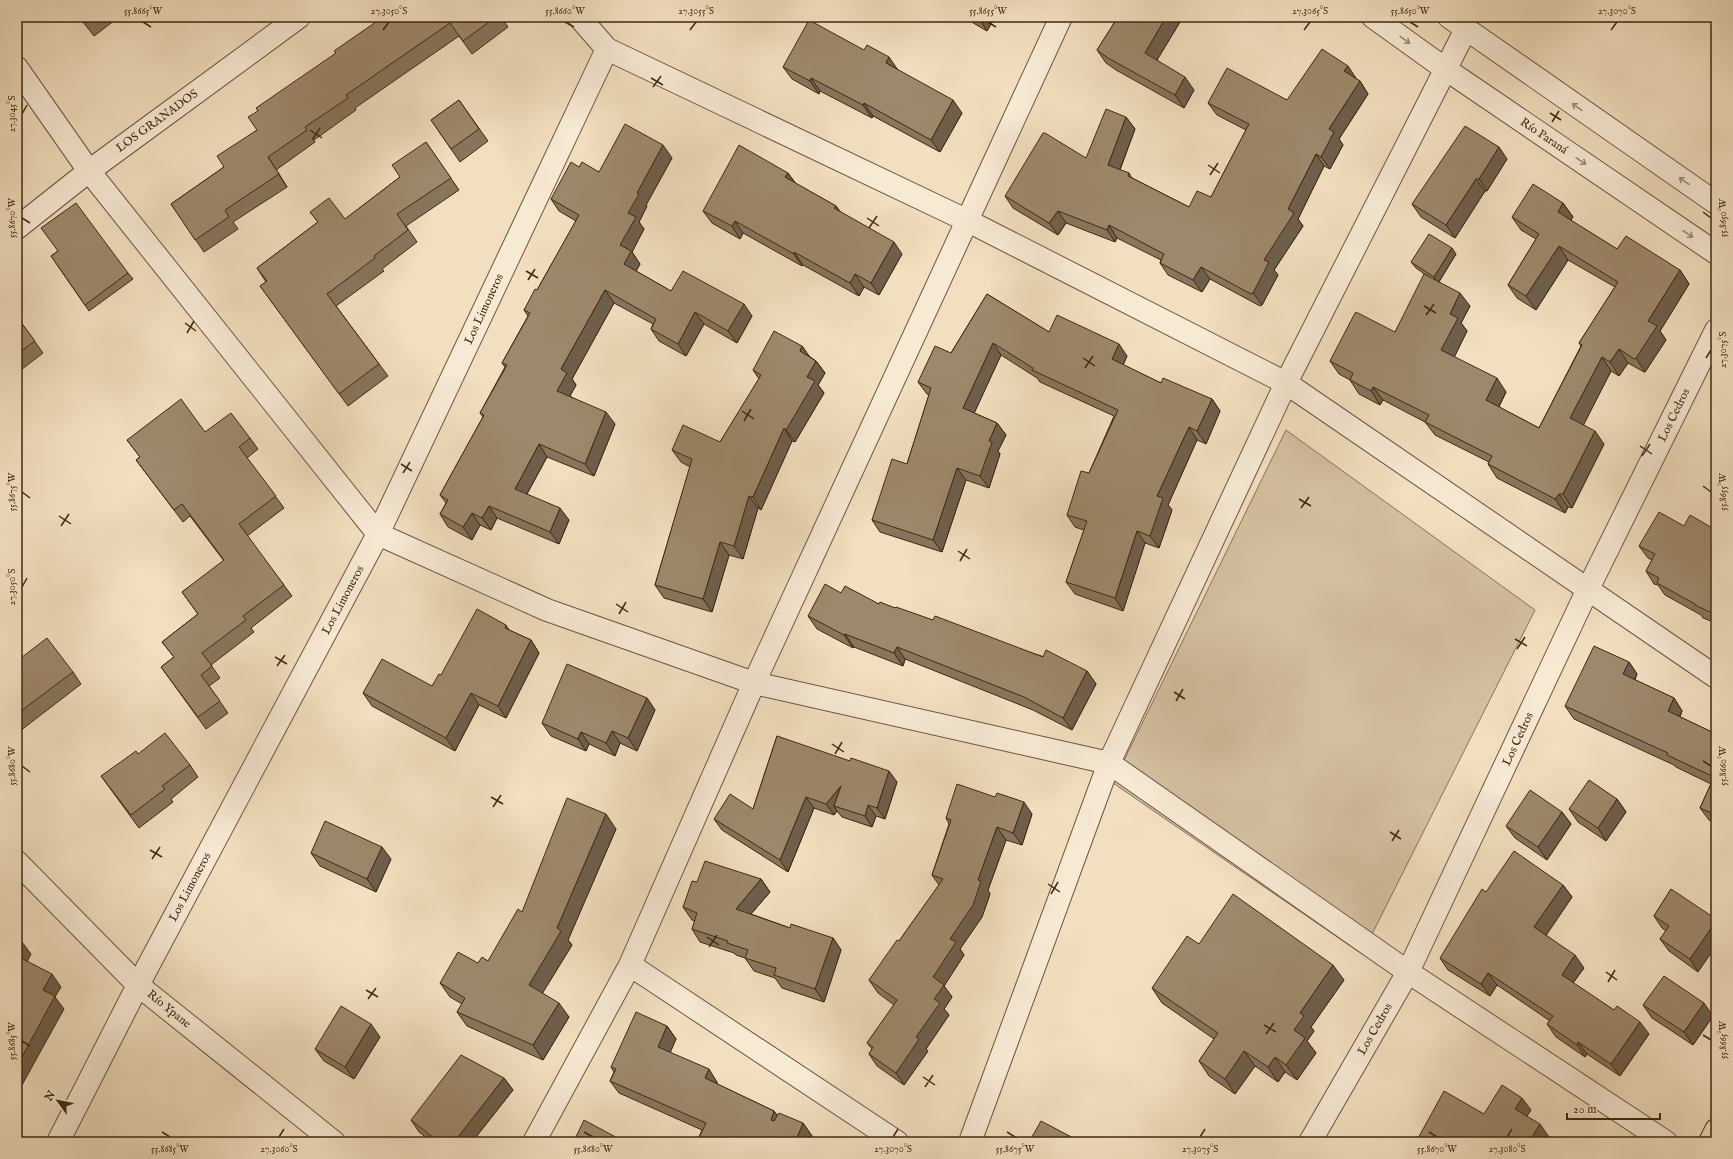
<svg xmlns="http://www.w3.org/2000/svg" width="1733" height="1159" font-family="'IM FELL English',serif">
<style>
.green{fill:#d4c0a1;stroke:#8a7458}
.lines{fill:none;stroke-linecap:round;stroke-linejoin:round}
.minor-casing{stroke:#6c563c;stroke-width:24}
.major-casing{stroke:#402910;stroke-width:24}
.minor{stroke:#f7ead5;stroke-width:22}
.major{stroke:#f2dfbf;stroke-width:22}
.wall{fill:#87755c;stroke:#402910}
.shaded-wall{fill:#6e5f4b;stroke:#402910}
.building{fill:#9d886b;stroke:#402910}
.oneway{stroke:#9c8a72}
.ticks{fill:none;stroke:#402910;stroke-width:1.5}
.labels{text-anchor:middle;dominant-baseline:central;stroke-width:3;stroke-linejoin:round;paint-order:stroke}
.street-label{font-size:12px;fill:#402910;stroke:#f7ead5}
.neatline{fill:none;stroke:#402910;stroke-width:1.5}
.ticks-label{font-size:10px;text-anchor:middle;fill:#402910}
</style>
<rect width="100%" height="100%" fill="#f2dfbf"/>
<filter id="stains"><feTurbulence type="fractalNoise" baseFrequency=".005" numOctaves="4"/><feColorMatrix values="0 0 0 0 .2 0 0 0 0 .09 0 0 0 0 .02 0 0 0 .5 -.17"/></filter>
<radialGradient id="worn" r=".72"><stop offset=".6" stop-color="#630" stop-opacity="0"/><stop offset="1" stop-color="#630" stop-opacity=".3"/></radialGradient>
<path class="green" d="M1286 430 1535 610 1362 954 1113 783Z"/>
<g class="lines">
<defs>
<path id="minor" d="M579 17 607 49 968 221 1286 383 1716 677
M1373 17 1444 68 1716 253
M1449 17 1716 203
M17 68 89 171 378 534 547 610 754 683 1109 763 1408 972 1666 1142
M17 228 89 171 299 17
M17 862 138 985 334 1142
M630 965 897 1142
M58 1142 138 985 378 534 607 49
M534 1142 630 965 754 683 1061 17
M970 1142 1109 763 1286 383 1466 29
M1310 1142 1408 972 1588 589 1716 330"/>
<path id="major" d="M1710 1142 1716 1130"/>
</defs>
<use href="#minor" class="minor-casing"/>
<use href="#major" class="major-casing"/>
<use href="#minor" class="minor"/>
<use href="#major" class="major"/>
</g>
<path class="wall" d="M79 17H119L94 36Z
M383 17H501L508 27 472 54 459 36 355 108 356 110 314 140 315 142 276 170 287 187 233 222 238 229 204 252 171 204 224 167 257 130 336 53Z
M963 17H995L987 31Z
M1118 17H1183L1157 60 1194 90 1184 108 1116 70 1106 63 1097 50Z
M783 67 898 70 962 113 940 152 873 116 872 118 820 91 819 94 792 79Z
M1356 78V79L1360 81 1368 94 1339 139 1343 145 1330 169 1324 166 1298 219 1303 226 1274 270 1278 275 1262 305 1260 306 1210 279 1202 292 1168 275 1160 263 1161 260 1117 238 1115 242 1066 223 1058 235 1013 208 1005 196 1086 158 1126 117 1135 129 1120 170 1129 173 1132 178 1189 207 1211 197 1246 130 1217 115 1208 103 1287 100Z
M459 100 488 141 460 162 431 120Z
M426 142 459 190 406 226 417 242 382 269 384 271 336 306 388 376 348 406 260 286 266 282 257 268 318 222 310 212 345 219 400 177Z
M672 158 646 205 647 206 639 222 644 229 632 252 640 264 636 271 671 291 752 316 737 343 704 324 686 356 659 341 651 329 653 324 614 303 572 379 576 385 570 396 615 424 594 476 547 457 527 494 569 520 559 544 497 518 491 530 480 525 472 540 448 527 440 514 446 503 440 495 483 417 480 413 505 367 502 363 528 316 524 310 537 290 576 221 559 211 551 199 579 167 599 172Z
M1507 159 1487 191H1485L1455 238 1421 217 1412 204Z
M788 173 795 183 836 206 840 212 902 254 879 295 864 287 859 296 803 265 802 266 743 233 740 239 712 223 703 211Z
M1563 203 1573 217 1570 220 1617 249 1680 270 1689 284 1660 331 1666 340 1645 372H1644L1628 363 1619 376 1611 371 1583 425 1604 444 1572 508 1568 507 1565 513 1497 478 1488 464 1489 462 1435 435 1425 422 1383 400 1380 405 1359 394 1350 380 1339 374 1330 361 1395 332 1427 276 1416 268 1411 262 1456 254 1439 282 1470 306 1461 323 1467 331 1454 357 1506 392 1499 407 1539 428 1581 346 1579 343 1615 287 1568 260 1536 310 1517 298 1508 285 1536 239 1521 230 1512 217Z
M58 251 128 273 133 279 89 311 51 256Z
M987 294 1049 332 1127 356 1123 365 1161 383 1212 399 1220 411 1206 444 1197 440 1168 505 1172 510 1159 548 1145 543 1123 611 1075 594 1066 582 1084 530 1075 527 1067 515 1089 473 1114 416 1040 382 1037 378 1001 355 974 413 997 423 1006 435 998 451 1000 454 989 488 966 480 942 552 880 532 872 520 907 464 929 395 927 394 918 382 951 353Z
M17 317 43 353 17 373Z
M802 346 809 356 816 361 825 373 818 385 824 393 795 442 792 441 761 510 758 508 743 559 729 555 712 612 664 598 655 585 690 467 681 462 672 450 720 442 759 379 753 370Z
M1716 409V421L1712 415Z
M250 438 258 449 247 458 284 508 247 536 292 596 251 628 254 632 211 665 220 678 209 686 228 713 206 729 161 667 174 657 162 642 198 614 182 592 224 561 190 516 183 522 136 460 140 457 127 440Z
M1716 530V623L1703 618 1701 615 1665 595 1658 585 1654 584 1646 571 1652 560 1648 558 1639 546Z
M841 593 879 604 895 608 1087 671 1096 684 1072 730 1033 710 905 659 903 666 854 647 853 648 817 629 808 616Z
M506 625 509 630 531 640 539 653 506 718 479 705 455 751 372 706 363 693 432 686 441 675Z
M17 661 73 672 81 684 20 731 17 727Z
M1629 662 1637 674 1635 680 1674 698 1682 711 1680 717 1716 734V823L1709 820 1700 808 1711 784 1676 767 1674 765 1574 719 1565 706Z
M647 698 655 710 637 751 620 743 615 756 589 744 586 751 551 736 542 723Z
M777 736 897 782 885 819 876 816 872 827 842 817 837 811 834 815 814 808 788 872 722 830 714 819 753 809Z
M138 754 190 765 198 777 171 799 173 802 139 828 101 776Z
M1617 799 1626 812 1606 841 1578 822 1569 809Z
M1562 812 1571 824 1547 860 1515 838 1506 826Z
M1032 814 1022 845 1006 840 988 890 990 894 982 917 960 949 964 955 944 986 952 997 944 1009 949 1015 926 1049 928 1051 904 1085 877 1066 869 1054 872 1049 867 1043 894 1005 878 993 869 980 899 941 939 885 932 875 949 824 946 818Z
M616 829 568 940 572 945 542 993 569 1017 543 1060 467 1026 457 1012 462 1004 450 997 440 983 478 963 488 961 522 912Z
M311 853 391 859 376 892 320 866Z
M761 879 770 892 751 914 790 928 833 938 841 950 824 1002 782 988 775 978 754 971 745 958 736 955 734 953 700 942 692 929 695 921 692 920 683 907 697 882Z
M1563 885 1572 897 1546 935 1584 968 1573 983 1649 1034 1620 1076 1587 1054 1585 1057 1556 1037 1547 1024 1550 1021 1497 985 1490 996 1448 970 1440 958Z
M1671 889 1698 972 1669 951 1660 939 1666 931 1662 928 1654 916Z
M1199 944 1344 980 1311 1027 1314 1031 1307 1041 1316 1053 1297 1080 1285 1072 1278 1082 1255 1066 1235 1094 1209 1076 1199 1061 1214 1039 1162 1003 1152 988Z
M1643 1005 1713 1016 1693 1045 1652 1018Z
M667 1026 676 1039 670 1052 717 1082V1084L774 1111 777 1115 803 1123 812 1136 809 1142H697L702 1130 619 1093 610 1081 614 1072 611 1067Z
M380 1037 354 1079 324 1061 315 1049Z
M504 1078 513 1090 472 1142H432L419 1132 411 1120Z"/>
<path class="shaded-wall" d="M979 17H995L987 31 979 18Z
M1166 17H1183L1154 65 1145 53Z
M889 57 898 70 886 63Z
M1348 66 1356 78 1353 84 1344 71Z
M1185 77 1194 90 1184 108 1175 95Z
M811 78 820 91 819 94 810 81Z
M1360 81 1368 94 1339 139 1343 145 1330 169 1321 157 1329 129Z
M953 100 962 113 940 152 931 140Z
M864 103 873 116 872 118 863 105Z
M1126 117 1135 129 1117 177 1108 165Z
M663 145 672 158 646 205 647 206 639 222 644 229 632 252 640 264 633 277 624 264 620 245 628 213 637 193Z
M1499 147 1507 159 1487 191 1479 179Z
M1316 154 1324 166 1298 219 1303 226 1274 270 1278 275 1262 305 1253 293 1264 260 1288 209Z
M268 157 276 170 287 187 279 174Z
M788 173 797 185 785 177Z
M1476 179 1485 191 1455 238 1446 225Z
M1563 203 1573 217 1567 226 1558 212Z
M836 206 845 218 834 208Z
M1058 211 1066 223 1058 235 1049 223Z
M735 221 743 233 740 239 732 226Z
M1109 225 1117 238 1115 242 1107 230Z
M894 242 902 254 879 295 871 283Z
M1559 246 1568 260 1536 310 1526 296Z
M1452 248 1456 254 1438 283 1434 277Z
M794 252 803 265 802 266 794 254Z
M1201 267 1210 279 1202 292 1193 280Z
M1680 270 1689 284 1660 331 1666 340 1645 372 1636 358 1648 321Z
M855 274 864 287 859 296 850 283Z
M605 290 614 303 572 379 576 385 566 403 557 391 561 369Z
M1460 293 1470 306 1461 323 1467 331 1451 364 1441 350 1450 314Z
M744 304 752 316 737 343 728 331Z
M695 312 704 324 686 356 678 344Z
M993 343 1001 355 971 420 963 408Z
M1119 344 1127 356 1120 372 1112 359Z
M802 346 811 359 800 351Z
M1619 349 1628 363 1619 376 1610 362Z
M1602 357 1611 371 1580 432 1570 418Z
M816 361 825 373 818 385 824 393 795 442 786 430 807 377Z
M1497 378 1506 392 1495 414 1486 400Z
M1373 387 1383 400 1380 405 1371 391Z
M1212 399 1220 411 1206 444 1197 431Z
M606 412 615 424 594 476 585 464Z
M997 423 1006 435 998 451 1000 454 989 488 980 476 989 441Z
M1189 427 1197 440 1168 505 1172 510 1159 548 1150 536 1157 496Z
M784 428 792 441 761 510 753 497Z
M1595 431 1604 444 1572 508 1563 494Z
M539 444 547 457 523 501 515 489Z
M957 468 966 480 942 552 933 540Z
M1559 494 1568 507 1565 513 1555 499Z
M749 496 758 508 743 559 734 546Z
M489 506 497 518 491 530 482 518Z
M560 508 569 520 559 544 550 532Z
M472 513 480 525 472 540 463 527Z
M1137 531 1145 543 1123 611 1115 598Z
M720 542 729 555 712 612 703 599Z
M845 634 854 647 853 648 844 635Z
M531 640 539 653 506 718 498 706Z
M897 647 905 659 903 666 894 653Z
M1629 662 1637 674 1631 687 1623 674Z
M1087 671 1096 684 1072 730 1063 718Z
M471 693 479 705 455 751 446 738Z
M647 698 655 710 637 751 628 738Z
M1674 698 1682 711 1676 723 1668 711Z
M612 731 620 743 615 756 606 743Z
M581 732 589 744 586 751 578 739Z
M889 771 897 782 885 819 877 808Z
M841 786 834 806 837 811 834 815 826 804Z
M806 797 814 808 788 872 780 860Z
M1617 799 1626 812 1606 841 1598 828Z
M1024 802 1032 814 1022 845 1013 833Z
M868 805 876 816 872 827 865 816Z
M1562 812 1571 824 1547 860 1538 847Z
M606 814 616 829 568 940 572 945 539 999 529 985 557 928Z
M997 827 1006 840 988 890 990 894 982 917 960 949 964 955 944 986 952 997 944 1009 949 1015 926 1049 928 1051 904 1085 896 1073 934 999 933 977 950 939 978 880Z
M382 847 391 859 376 892 367 879Z
M761 879 770 892 744 922 736 909Z
M1563 885 1572 897 1543 940 1534 927Z
M1716 921V946L1698 972 1690 959Z
M833 938 841 950 824 1002 815 989Z
M22 942 31 954 24 968 17 958V951Z
M1575 955 1584 968 1570 987 1562 975Z
M1333 965 1344 980 1311 1027 1314 1031 1307 1041 1316 1053 1297 1080 1286 1065 1294 1030 1300 1013Z
M1488 973 1497 985 1490 996 1481 984Z
M52 974 61 987 55 997 64 1009 17 1094V1066L43 990Z
M559 1003 569 1017 543 1060 533 1045Z
M1704 1003 1713 1016 1693 1045 1684 1032Z
M1640 1022 1649 1034 1620 1076 1611 1064Z
M371 1024 380 1037 354 1079 345 1067Z
M667 1026 676 1039 667 1060 658 1047Z
M1578 1042 1587 1054 1585 1057 1577 1045Z
M1244 1051 1255 1066 1235 1094 1225 1079Z
M1275 1057 1285 1072 1278 1082 1268 1067Z
M709 1069 717 1082 714 1091 705 1078Z
M504 1078 513 1090 472 1142H454Z
M1522 1098 1531 1110 1524 1121 1515 1109Z
M774 1111 783 1123 780 1132 771 1120Z
M803 1123 812 1136 809 1142H797L796 1140Z
M1540 1124 1549 1137 1546 1142H1529Z"/>
<path class="building" d="M383 17H496L463 41 450 23 346 95 348 98 305 127 307 130 268 157 279 174 225 210 229 217 195 240 171 204 224 167 217 156 257 130 248 117 258 111 256 108 336 53 334 51Z
M1118 17H1166L1145 53 1185 77 1175 95 1108 58 1097 50Z
M809 20 864 50 867 45 889 57 886 63 953 100 931 140 864 103 863 105 811 78 810 81 783 67Z
M1322 49 1348 66 1344 71 1360 81 1329 129 1334 132 1321 157 1316 154 1288 209 1294 213 1264 260 1269 262 1253 293 1251 294 1201 267 1193 280 1160 263 1164 254 1109 225 1107 230 1058 211 1049 223 1005 196 1043 133H1045L1086 158 1106 109 1126 117 1108 165 1129 173 1128 176 1189 207 1197 191 1211 197 1249 124 1208 103 1227 68 1287 100Z
M459 100 479 129 451 149 431 120Z
M625 124 663 145 637 193 639 194 628 213 636 217 620 245 631 251 624 264 671 291 683 271 744 304 728 331 695 312 678 344 651 329 656 319 605 290 561 369 567 373 557 391 606 412 585 464 539 444 515 489 560 508 550 532 489 506 482 518 472 513 463 527 440 514 448 500 440 495 484 415 480 413 507 365 502 363 530 313 524 310 535 289 537 290 579 215 551 199 571 162 579 167 582 162 599 172Z
M1465 126 1499 147 1479 179H1476L1446 225 1412 204Z
M426 142 451 178 397 214 408 230 374 256 375 258 327 294 379 364 339 394 260 286 267 281 257 268 318 222 310 212 329 198 345 219 400 177 392 165Z
M739 145 788 173 785 177 836 206 834 208 894 242 871 283 855 274 850 283 794 252V254L735 221 732 226 703 211Z
M1533 184 1563 203 1558 212 1617 249 1626 236 1680 270 1648 321 1657 326 1636 358 1634 359 1619 349 1610 362 1602 357 1570 418 1595 431 1563 494H1559L1555 499 1488 464 1492 456 1425 422 1429 415 1373 387 1371 391 1350 380 1353 373 1330 361 1355 313 1356 312 1395 332 1424 274 1460 293 1450 314 1458 318 1441 350 1497 378 1486 400 1539 428 1582 345 1579 343 1618 282 1559 246 1526 296 1508 285 1539 234 1512 217Z
M76 203 128 273 85 305 51 256 58 251 41 228Z
M1429 234 1452 248 1434 277 1411 262Z
M987 294 1049 332 1057 315 1119 344 1112 359 1161 383 1163 378 1212 399 1197 431 1189 427 1157 496 1163 498 1150 536 1137 531 1115 598 1066 582 1087 521 1067 515 1081 471 1089 473 1118 410 1032 370 1033 368 993 343 963 408 997 423 989 441 992 442 980 476 957 468 933 540 872 520 892 459 907 464 931 388 918 382 935 346 951 353Z
M17 317 35 341 17 354Z
M774 331 802 346 800 351 816 361 807 377 815 381 786 430 784 428 753 497 749 496 734 546 720 542 703 599 655 585 692 459 672 450 683 425 720 442 761 375 753 370Z
M181 399 205 432 231 413 250 438 239 447 276 496 239 524 284 585 243 616 246 620 202 653 212 666 201 675 220 701 198 717 161 667 174 657 162 642 198 614 182 592 224 560 182 504 174 510 136 460 140 457 127 440Z
M1716 409V418L1712 415Z
M1659 512 1684 526 1690 515 1716 530V615L1695 605V604L1657 583 1659 578 1646 571 1655 554 1639 546Z
M825 584 841 593 845 586 879 604 880 602 895 608 896 607 933 620 935 616 1043 657 1046 650 1087 671 1063 718 1024 697 897 647 894 653 845 634 844 635 808 616Z
M477 609 506 625 505 628 531 640 498 706 471 693 446 738 363 693 382 659 432 686 439 674 441 675Z
M47 638 73 672 17 714V661Z
M1594 646 1629 662 1623 674 1674 698 1668 711 1716 734V815L1700 808 1714 777 1667 755 1668 753 1565 706Z
M567 664 647 698 628 738 612 731 606 743 581 732 578 739 542 723Z
M165 733 190 765 162 786 165 789 131 815 101 776 136 751 138 754Z
M777 736 850 761 851 758 889 771 877 808 868 805 865 816 834 806 841 786 826 804 806 797 780 860 714 819 730 794 753 809Z
M1589 780 1617 799 1598 828 1569 809Z
M957 784 995 797 997 793 1024 802 1013 833 997 827 978 880 981 881 973 905 950 939 956 942 933 977 944 985 934 999 940 1003 916 1037 919 1039 896 1073 869 1054 873 1047 867 1043 897 1000 869 980 897 940 899 941 943 879 932 875 951 820 946 818Z
M1530 790 1562 812 1538 847 1506 826Z
M567 798 606 814 557 928 561 931 529 985 559 1003 533 1045 457 1012 465 998 440 983 458 952 478 963 482 957 488 961 518 909 522 912Z
M325 821 382 847 367 879 311 853Z
M1514 851 1563 885 1534 927 1575 955 1562 975 1614 1010 1617 1006 1640 1022 1611 1064 1578 1042 1577 1045 1547 1024 1553 1016 1488 973 1481 984 1440 958 1482 889 1486 892Z
M705 861 761 879 736 909 790 928 791 924 833 938 815 989 774 975 776 968 745 958 748 950 727 943 728 941 692 929 697 913 683 907 692 881 697 882Z
M1671 889 1716 919V921L1690 959 1660 939 1669 926 1654 916Z
M1233 894 1333 965 1300 1013 1304 1016 1294 1030 1305 1038 1286 1065 1275 1057 1268 1067 1244 1051 1225 1079 1199 1061 1218 1033 1152 988 1187 936 1199 944Z
M17 939 22 942 17 951Z
M17 956 52 974 43 990 55 996 17 1066Z
M1664 976 1704 1003 1684 1032 1643 1005Z
M341 1006 371 1024 345 1067 315 1049Z
M636 1012 667 1026 658 1047 709 1069 705 1078 774 1111 771 1120 774 1121 779 1113 803 1123 796 1140 800 1142H697L706 1123 610 1081 616 1069 611 1067Z
M461 1055 504 1078 454 1142H439L411 1120Z
M1502 1085 1522 1098 1515 1109 1540 1124 1529 1142H1416L1444 1091 1484 1114Z
M584 1120 625 1142H576L574 1141Z
M1041 1121 1079 1141 1078 1142H1029Z"/>
<defs><path id="oneway-shaft" d="M-6 0H5M1.5-3L5.5 0L1.5 3" fill="none" stroke-width="1.6" stroke-linecap="round" stroke-linejoin="round"/></defs>
<g class="oneway">
<use href="#oneway-shaft" transform="translate(1405 40) rotate(36)"/>
<use href="#oneway-shaft" transform="translate(1577 107) rotate(-145)"/>
<use href="#oneway-shaft" transform="translate(1581 161) rotate(34)"/>
<use href="#oneway-shaft" transform="translate(1684 181) rotate(-145)"/>
<use href="#oneway-shaft" transform="translate(1688 234) rotate(34)"/>
</g>
<path class="ticks" d="M143 22 151 27M565 22 574 27M988 22 996 27M1410 22 1418 27M383 30 389 22M690 30 696 22M1304 30 1310 22M1611 30 1617 22M651 78 663 85M653 87 661 76M1550 113 1561 120M22 114 27 105M1552 122 1559 111M310 130 322 138M312 140 320 128M1208 165 1220 173M1210 175 1218 163M1703 212 1711 218M22 218 30 223M867 218 879 226M869 228 877 216M526 271 538 278M528 280 535 269M1424 306 1436 313M1426 315 1434 304M185 323 196 331M187 333 194 321M1083 358 1095 366M1706 358 1711 350M1085 368 1093 356M742 411 754 419M744 421 751 409M1640 446 1652 454M1642 456 1650 444M401 464 412 471M403 473 410 462M1703 486 1711 492M22 492 30 498M1299 499 1311 506M1301 508 1309 497M59 516 71 524M61 526 69 514M958 551 970 559M960 561 967 549M22 587 27 578M616 604 628 612M619 614 626 602M1515 639 1527 646M1517 649 1525 637M275 657 287 664M277 666 285 655M1174 692 1185 699M1176 701 1183 689M832 744 844 752M835 754 842 742M1703 761 1711 766M22 766 30 772M491 797 503 804M493 807 501 795M1390 832 1401 839M1392 841 1399 830M150 850 162 857M152 859 160 847M1048 884 1060 892M1051 894 1058 882M707 937 719 945M709 947 717 935M1606 972 1617 980M1608 982 1615 970M366 990 378 997M368 999 376 988M1264 1025 1276 1032M1266 1034 1274 1023M1703 1035 1711 1040M22 1041 30 1046M923 1077 935 1085M925 1087 933 1075M162 1132 170 1137M584 1132 593 1137M1007 1132 1015 1137M1429 1132 1437 1137M279 1137 284 1129M893 1137 898 1129M1200 1137 1205 1129M1507 1137 1512 1129"/>
<g class="labels">
<g class="street-label">
<text transform="translate(157 121) rotate(-36)">LOS GRANADOS</text>
<text transform="translate(1544 136) rotate(34)">Río Paraná</text>
<text transform="translate(484 309) rotate(-65)">Los Limoneros</text>
<text transform="translate(1674 415) rotate(-64)">Los Cedros</text>
<text transform="translate(343 600) rotate(-62)">Los Limoneros</text>
<text transform="translate(1518 739) rotate(-65)">Los Cedros</text>
<text transform="translate(190 887) rotate(-62)">Los Limoneros</text>
<text transform="translate(169 1009) rotate(39)">Río Ypane</text>
<text transform="translate(1375 1029) rotate(-60)">Los Cedros</text>
</g>
</g>
<rect width="1733" height="1159" fill="none" stroke="#f2dfbf" stroke-width="44"/>
<g transform="translate(58 1101) rotate(303)" stroke="#f7ead5" stroke-width="3" paint-order="stroke">
<path d="M0-3L7 15L0 10L-7 15Z" fill="#402910"/>
<text y="-6" font-size="11" font-weight="bold" text-anchor="middle" fill="#402910">N</text>
</g>
<path d="M1567 1113v6h93v-6" fill="none" stroke="#402910" stroke-width="2"/>
<text x="1573" y="1113" font-size="12" fill="#402910" stroke="#f7ead5" stroke-width="3" paint-order="stroke">20 m</text>
<rect x="22" y="22" width="1689" height="1115" class="neatline"/>
<g class="ticks-label">
<text x="143" y="14">55.8665°W</text>
<text x="389" y="14">27.3050°S</text>
<text x="565" y="14">55.8660°W</text>
<text x="696" y="14">27.3055°S</text>
<text x="988" y="14">55.8655°W</text>
<text x="1310" y="14">27.3065°S</text>
<text x="1410" y="14">55.8650°W</text>
<text x="1617" y="14">27.3070°S</text>
<text transform="translate(11 114) rotate(-90)" y="4">27.3045°S</text>
<text transform="translate(1722 218) rotate(-90)" y="4">55.8650°W</text>
<text transform="translate(11 218) rotate(-90)" y="4">55.8670°W</text>
<text transform="translate(1722 350) rotate(-90)" y="4">27.3075°S</text>
<text transform="translate(1722 492) rotate(-90)" y="4">55.8655°W</text>
<text transform="translate(11 492) rotate(-90)" y="4">55.8675°W</text>
<text transform="translate(11 587) rotate(-90)" y="4">27.3050°S</text>
<text transform="translate(1722 766) rotate(-90)" y="4">55.8660°W</text>
<text transform="translate(11 766) rotate(-90)" y="4">55.8680°W</text>
<text transform="translate(1722 1040) rotate(-90)" y="4">55.8665°W</text>
<text transform="translate(11 1041) rotate(-90)" y="4">55.8685°W</text>
<text x="170" y="1152">55.8685°W</text>
<text x="279" y="1152">27.3060°S</text>
<text x="593" y="1152">55.8680°W</text>
<text x="893" y="1152">27.3070°S</text>
<text x="1015" y="1152">55.8675°W</text>
<text x="1200" y="1152">27.3075°S</text>
<text x="1437" y="1152">55.8670°W</text>
<text x="1507" y="1152">27.3080°S</text>
</g>
<rect width="100%" height="100%" filter="url(#stains)"/>
<rect width="100%" height="100%" fill="url(#worn)"/>
</svg>
